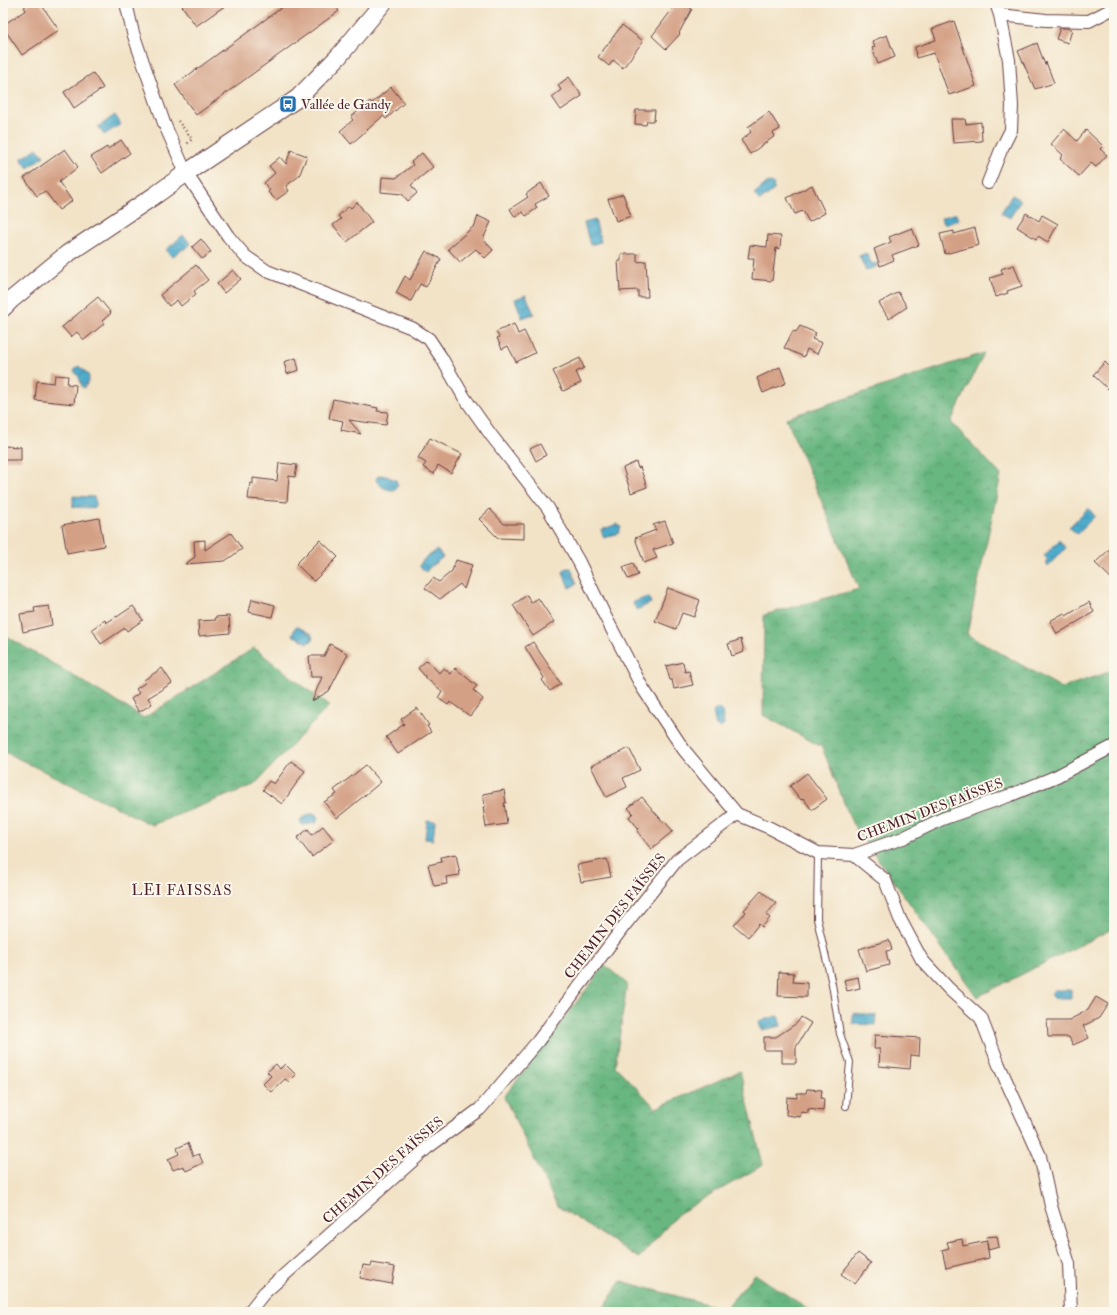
<svg xmlns="http://www.w3.org/2000/svg" width="1117" height="1315" font-family="'IM FELL Double Pica',serif">
<style>
.forest{fill:url(#forest-crowns);stroke:#596a56}
.water{fill:url(#water-waves);stroke:#4c657b}
.building{fill:#d4a085}
.lines{fill:none;stroke-linecap:round;stroke-linejoin:round}
.lane-casing{stroke:#633c42;stroke-width:8}
.street-casing{stroke:#633c42;stroke-width:14}
.secondary-casing{stroke:#633c42;stroke-width:19}
.path{stroke:#633c42;stroke-width:2.5;stroke-dasharray:1 3;stroke-linecap:butt}
.lane{stroke:#fff;stroke-width:6}
.street{stroke:#fff;stroke-width:12}
.secondary{stroke:#fff;stroke-width:17}
.labels{text-anchor:middle;dominant-baseline:central;stroke-width:4;stroke-linejoin:round;paint-order:stroke}
.poi-label{font-size:14px;fill:#4a1f2b;stroke:#fbf7ec;text-anchor:start}
.street-label{font-size:14px;fill:#4a1f2b;stroke:#fbf7ec}
.neighbourhood-label{font-size:15px;letter-spacing:1px;fill:#4a1f2b;stroke:#fbf7ec}
</style>
<defs>
<pattern id="forest-crowns" width="20" height="18" patternUnits="userSpaceOnUse"><rect width="20" height="18" fill="#68b680"/><path d="M2 6a3 3 0 1 1 6 0M12 15a3 3 0 1 1 6 0" fill="none" stroke="#589369"/></pattern>
<pattern id="water-waves" width="16" height="10" patternUnits="userSpaceOnUse"><rect width="16" height="10" fill="#4dabcb"/><path d="M0 5q4-4 8 0t8 0" fill="none" stroke="#428ba5"/></pattern>
</defs>
<rect width="100%" height="100%" fill="#fbf7ec"/>
<filter id="ink" filterUnits="userSpaceOnUse"><feTurbulence type="fractalNoise" baseFrequency=".025" numOctaves="2"/><feDisplacementMap in="SourceGraphic" scale="8" xChannelSelector="R" yChannelSelector="G"/><feConvolveMatrix kernelMatrix="1 2 1 2 8 2 1 2 1" color-interpolation-filters="sRGB"/></filter>
<filter id="wash" filterUnits="userSpaceOnUse"><feTurbulence type="fractalNoise" baseFrequency=".012" numOctaves="4" result="noise"/><feDisplacementMap in="SourceGraphic" scale="16" xChannelSelector="R" yChannelSelector="G"/><feGaussianBlur stdDeviation="0.9" result="paint"/><feColorMatrix in="noise" values="0 0 0 0 0 0 0 0 0 0 0 0 0 0 0 0 0 1.4 0 .05"/><feComposite in="paint" operator="in"/></filter>
<g filter="url(#wash)">
<rect width="100%" height="100%" fill="#f2e3c7"/>
<path class="forest" d="M984 353 951 422 1001 475 967 634 1062 688 1114 670V928L977 997 852 823 822 747 763 715 764 615 859 589 786 418Z
M3 634 144 718 254 648 329 706 254 785 152 825 3 751Z
M605 965 627 984 615 1066 656 1108 740 1071 763 1165 678 1214 639 1258 557 1206 504 1097Z
M755 1274 813 1312H601L621 1281 725 1309Z"/>
<path class="water" d="M115 115 121 124 104 135 98 127Z
M37 148 44 156 28 168 21 159Z
M768 182 774 184 773 187 775 189 760 201 754 194Z
M1012 195 1021 200 1010 218 1001 213Z
M956 213 959 220 943 224 941 218Z
M595 220 601 242 590 245 584 223Z
M183 235 191 244 183 250 182 249 172 257 166 250Z
M866 253 872 264 876 263 877 266 866 271 859 256Z
M526 295 534 314 522 318 515 299Z
M78 366C89 373 93 377 84 388L82 387 79 377 74 371Z
M380 475 386 476 396 480 398 486 394 490C386 490 380 487 376 480L377 477Z
M73 496 94 497 96 502 94 508 73 507Z
M1088 508 1095 516 1077 534 1069 527Z
M617 524 621 527 619 533 604 538 601 530Z
M1059 540 1066 548 1048 566 1046 563 1048 560 1044 556Z
M437 550 443 557 430 567 426 572 419 566 423 560Z
M566 568H571L577 584 569 588 563 572Z
M647 597 649 598 651 603 637 610 633 604 634 602Z
M296 626 312 634 311 636 313 637 311 642 309 641 308 643 292 635Z
M718 708 722 711 724 725 721 728 716 726 713 712Z
M313 813 317 815 318 818 316 823 304 825H302L300 821 302 818Z
M427 820 435 821 433 840 425 839Z
M1054 990H1071V998H1054L1051 994Z
M853 1013 876 1015 875 1025 853 1024Z
M778 1016 781 1026 761 1030 759 1021Z"/>
<g id="blocks">
<path class="building" d="M30 3H40L59 30 22 55 3 27V25L26 10 24 7Z
M180 3H229L196 26Z
M288 3H333L339 11 196 115 175 85Z
M677 3H683L692 9 679 33 680 34 666 49 652 36Z
M954 21 976 86 949 95 934 53 916 58 915 47 936 40 932 29Z
M622 25 643 41 623 68 613 60 609 66 598 57Z
M1060 28H1067L1072 30 1068 43 1056 39Z
M887 35 895 57 878 64 872 48 875 47 872 41Z
M1037 43 1045 65 1046 62 1054 83 1035 89 1018 51Z
M93 73 103 88 74 108 64 92Z
M569 77 582 96 561 110 552 97 561 90 558 85Z
M391 87 404 103 386 119 383 116 351 144 340 131 353 120 351 117 370 101 372 103Z
M636 110H655L654 121H647L646 125 635 124Z
M769 112 780 129 773 133 775 136 750 154 741 140 751 132 748 127Z
M951 119H965L966 124 981 122 982 141 953 143Z
M1064 129 1077 141 1086 130 1103 146 1100 149 1107 155 1096 167 1091 163 1079 176 1060 159 1063 155 1051 144Z
M121 140 130 153 102 173 91 157 107 147 108 149Z
M65 149 78 167 59 182 72 201 59 210 45 191 37 196 24 178Z
M291 150 307 156 299 176 286 186 289 191 276 200 268 192 270 190 264 183 275 173 269 166 280 157 286 164Z
M422 153 433 167 411 185 417 193 408 201 402 194 381 192 382 177 396 178 413 165 411 162Z
M541 183 549 196 535 204 537 208 526 216 523 212 515 217 510 209 528 197 526 194Z
M812 185 825 213 809 222 803 211 795 214 787 198Z
M623 194 631 216 616 221 608 199Z
M357 202 372 222 347 242 333 225 341 219 338 216 349 206 351 208Z
M1026 213 1039 221 1042 215 1058 224 1048 242 1038 236 1036 239 1017 227Z
M478 216 491 222 483 239 493 250 485 258 476 249 460 262 448 249 475 225Z
M912 228 919 245 892 255 894 260 880 266 874 249 891 242 889 237Z
M975 228 979 245 945 254 940 234 954 231V234Z
M768 235 781 236 780 249 776 248 772 281 752 279 754 258H748L750 245 767 247Z
M201 239 211 252 202 259 192 247Z
M426 251 441 259 426 287 420 284 411 301 396 293 405 276 410 280Z
M621 254H637V262L646 261 648 297H638V290L620 291 618 261H621Z
M196 265 208 280 194 291 196 294 181 306 177 300 169 306 160 295Z
M1014 265 1022 286 1007 291 1008 293 996 297 990 278 1003 274 1001 269Z
M233 270 241 279 224 293 217 284Z
M898 292 907 307 889 319 879 303Z
M98 297 111 313 102 321 105 323 84 340 77 332 71 337 62 327Z
M514 324 518 334 524 331 535 353 516 362 508 346 502 349 497 338 499 337 496 332Z
M800 326 816 333 812 339 822 343 817 354 807 349 804 357 784 348 793 331 796 332Z
M296 358 299 370 287 374 284 362Z
M580 358 584 368 576 372 581 383 563 391 553 371Z
M1105 362 1114 371V382L1108 389 1093 375Z
M780 367 786 383 763 393 757 378Z
M55 375 68 376 67 384 76 385 74 404 35 400 37 381 54 383Z
M333 399 378 408 377 411 388 412 386 425 349 420 361 434 341 430 343 421 329 418Z
M430 438 462 454 451 473 438 465 434 474 423 467 426 463 418 458Z
M540 444 546 455 536 461 530 449Z
M3 446 21 447V460H3Z
M636 462 638 468 640 467 647 487 631 493 623 468Z
M279 463 297 465 295 477 289 476 287 502 248 499 250 483 253 484V478L277 481Z
M490 509 504 524H524V539L498 538 479 519Z
M99 518 104 546 67 553 62 525Z
M665 521 673 543 653 550 657 558 644 563 635 538 656 530 653 525Z
M231 533 242 549 225 561 185 564 195 557 194 541 205 540V550Z
M320 540 338 557 314 581 296 564Z
M1114 545V581L1095 563Z
M456 560 472 565 464 589 460 584 440 599 425 588 433 578 439 582 452 571Z
M633 563 638 575 628 579 623 567Z
M668 588 700 600 694 617 682 613 676 629 655 621Z
M527 595 531 603 538 598 554 622 533 636 513 605Z
M252 599 275 605 272 617 249 612Z
M1089 602 1094 612 1057 634 1050 621 1064 613 1066 616Z
M49 606 52 625 23 632 20 614 35 612 34 608Z
M133 606 143 620 127 631 125 628 101 644 92 629 105 620 106 623 117 616V617Z
M229 616 230 633 199 636 198 621 216 620 215 617Z
M741 639 744 652 732 656 728 644Z
M533 642 561 684 550 691 542 680 544 678 525 647Z
M330 644 348 654 329 691 312 701 322 677H311L309 656H324Z
M427 660 439 673 443 668 451 674 455 668 477 686 473 690 483 699 470 716 450 702 448 705 438 698 442 691 428 680 418 668Z
M683 662 685 672 689 671 693 685 674 689 672 680H670L666 666Z
M162 668 172 683 148 698 152 704 139 712 131 699 139 693 136 689 146 682 144 680Z
M417 708 429 725 427 726 431 732 398 754 386 737 404 724 401 719Z
M629 748 640 770 623 778 627 787 606 797 591 766Z
M291 761 305 771 282 804 263 790 269 781 274 784Z
M366 765 381 782 337 818 324 802 337 794 334 790Z
M807 773 827 799 812 810 803 798 801 800 790 786Z
M504 790 506 803H504L507 824 486 827 483 807H485L483 794Z
M642 797 664 823 665 822 673 831 651 849 637 831 639 829 629 817 633 813 628 808Z
M323 826 334 840 312 857 297 838 308 829 312 835Z
M456 854 460 875 446 877 447 884 434 886 428 865 442 862 441 857Z
M607 859 611 877 581 882 577 865Z
M761 891 776 903 766 915 770 918 762 927 759 924 748 937 734 925 746 912 744 910Z
M889 940 892 950 886 951 889 965 866 971 859 949Z
M779 972 794 973 793 982 807 983V997L778 996Z
M858 977 860 988 847 991 844 980Z
M1096 997 1108 1004 1099 1018 1083 1026 1089 1038 1073 1045 1069 1037H1048L1047 1020H1069L1088 1010Z
M801 1017 811 1023 796 1047V1063H782V1050H764V1037H776L797 1023Z
M875 1035 920 1038 919 1056 911 1055 910 1069 879 1066 880 1049H874Z
M276 1064 280 1069 285 1064 296 1075 289 1082 285 1079 271 1092 263 1084 271 1076 267 1072Z
M807 1089 822 1090 821 1098 824 1099 823 1111 808 1109V1113L801 1112 800 1117 786 1115 787 1097 797 1098V1093H806Z
M188 1143 193 1156 199 1154 203 1163 186 1171 183 1166 173 1170 168 1159 179 1154 177 1148Z
M997 1236 999 1247 988 1250 987 1242 989 1258 946 1268 942 1250 949 1248 947 1242 962 1239 963 1246 987 1241 986 1237Z
M858 1253 871 1263 855 1284 841 1274Z
M372 1263 395 1267 392 1284 360 1278 363 1265 371 1266Z"/>
</g>
</g>
<g filter="url(#ink)">
<use href="#blocks" fill-opacity="0" stroke="#633c42" stroke-width="1"/>
<g class="lines">
<defs>
<path id="lane" d="M818 853 817 919 832 984 840 1034 850 1062 846 1106"/>
<path id="street" d="M126 3 133 33 164 123 186 173 228 236 245 256 267 271 412 328 429 339 441 357 464 397 491 435 548 508 579 562 605 616 642 687 684 750 737 814
M1000 15 1046 20 1089 21 1114 8
M988 183 1001 150 1011 130 1012 106 1009 60 1000 15 996 3
M854 855 885 880 900 919 922 960 949 989 981 1018 999 1065 1040 1156 1051 1206 1069 1264 1071 1312
M249 1312 264 1293 427 1148 480 1109 538 1041 624 926 677 860 737 814 770 828 818 853 854 855 903 838 942 819 1011 795 1057 776 1114 746"/>
<path id="secondary" d="M3 308 11 300 67 254 157 194 186 173 298 98 339 56 383 3"/>
</defs>
<use href="#lane" class="lane-casing"/>
<use href="#street" class="street-casing"/>
<use href="#secondary" class="secondary-casing"/>
<path class="path" d="M178 121 192 139 187 144"/>
<use href="#lane" class="lane"/>
<use href="#street" class="street"/>
<use href="#secondary" class="secondary"/>
</g>
</g>
<defs>
<symbol id="bus-square" viewBox="-11 -11 22 22"><rect x="-9" y="-9" width="18" height="18" rx="4" fill="#1f6fb2" stroke="#fbf7ec"/><path d="M-5-6H5V4H4V6H2V4H-2V6H-4V4H-5ZM-3.5-4V0h7V-4ZM-3.5 1.2v1.5H-2V1.2ZM2 1.2v1.5H3.5V1.2Z" fill="#fff"/></symbol>
</defs>
<g fill-rule="evenodd">
<use href="#bus-square" x="278" y="94" width="20" height="20"/>
</g>
<g class="labels">
<g class="poi-label">
<text x="301" y="104">Vallée de Gandy</text>
</g>
<g class="street-label">
<text transform="translate(930 810) rotate(-21)">CHEMIN DES FAÏSSES</text>
<text transform="translate(615 916) rotate(-52)">CHEMIN DES FAÏSSES</text>
<text transform="translate(383 1170) rotate(-41)">CHEMIN DES FAÏSSES</text>
</g>
<g class="neighbourhood-label">
<text x="182" y="890">LEI FAISSAS</text>
</g>
</g>
<rect width="1117" height="1315" fill="none" stroke="#fbf7ec" stroke-width="16"/>
</svg>
